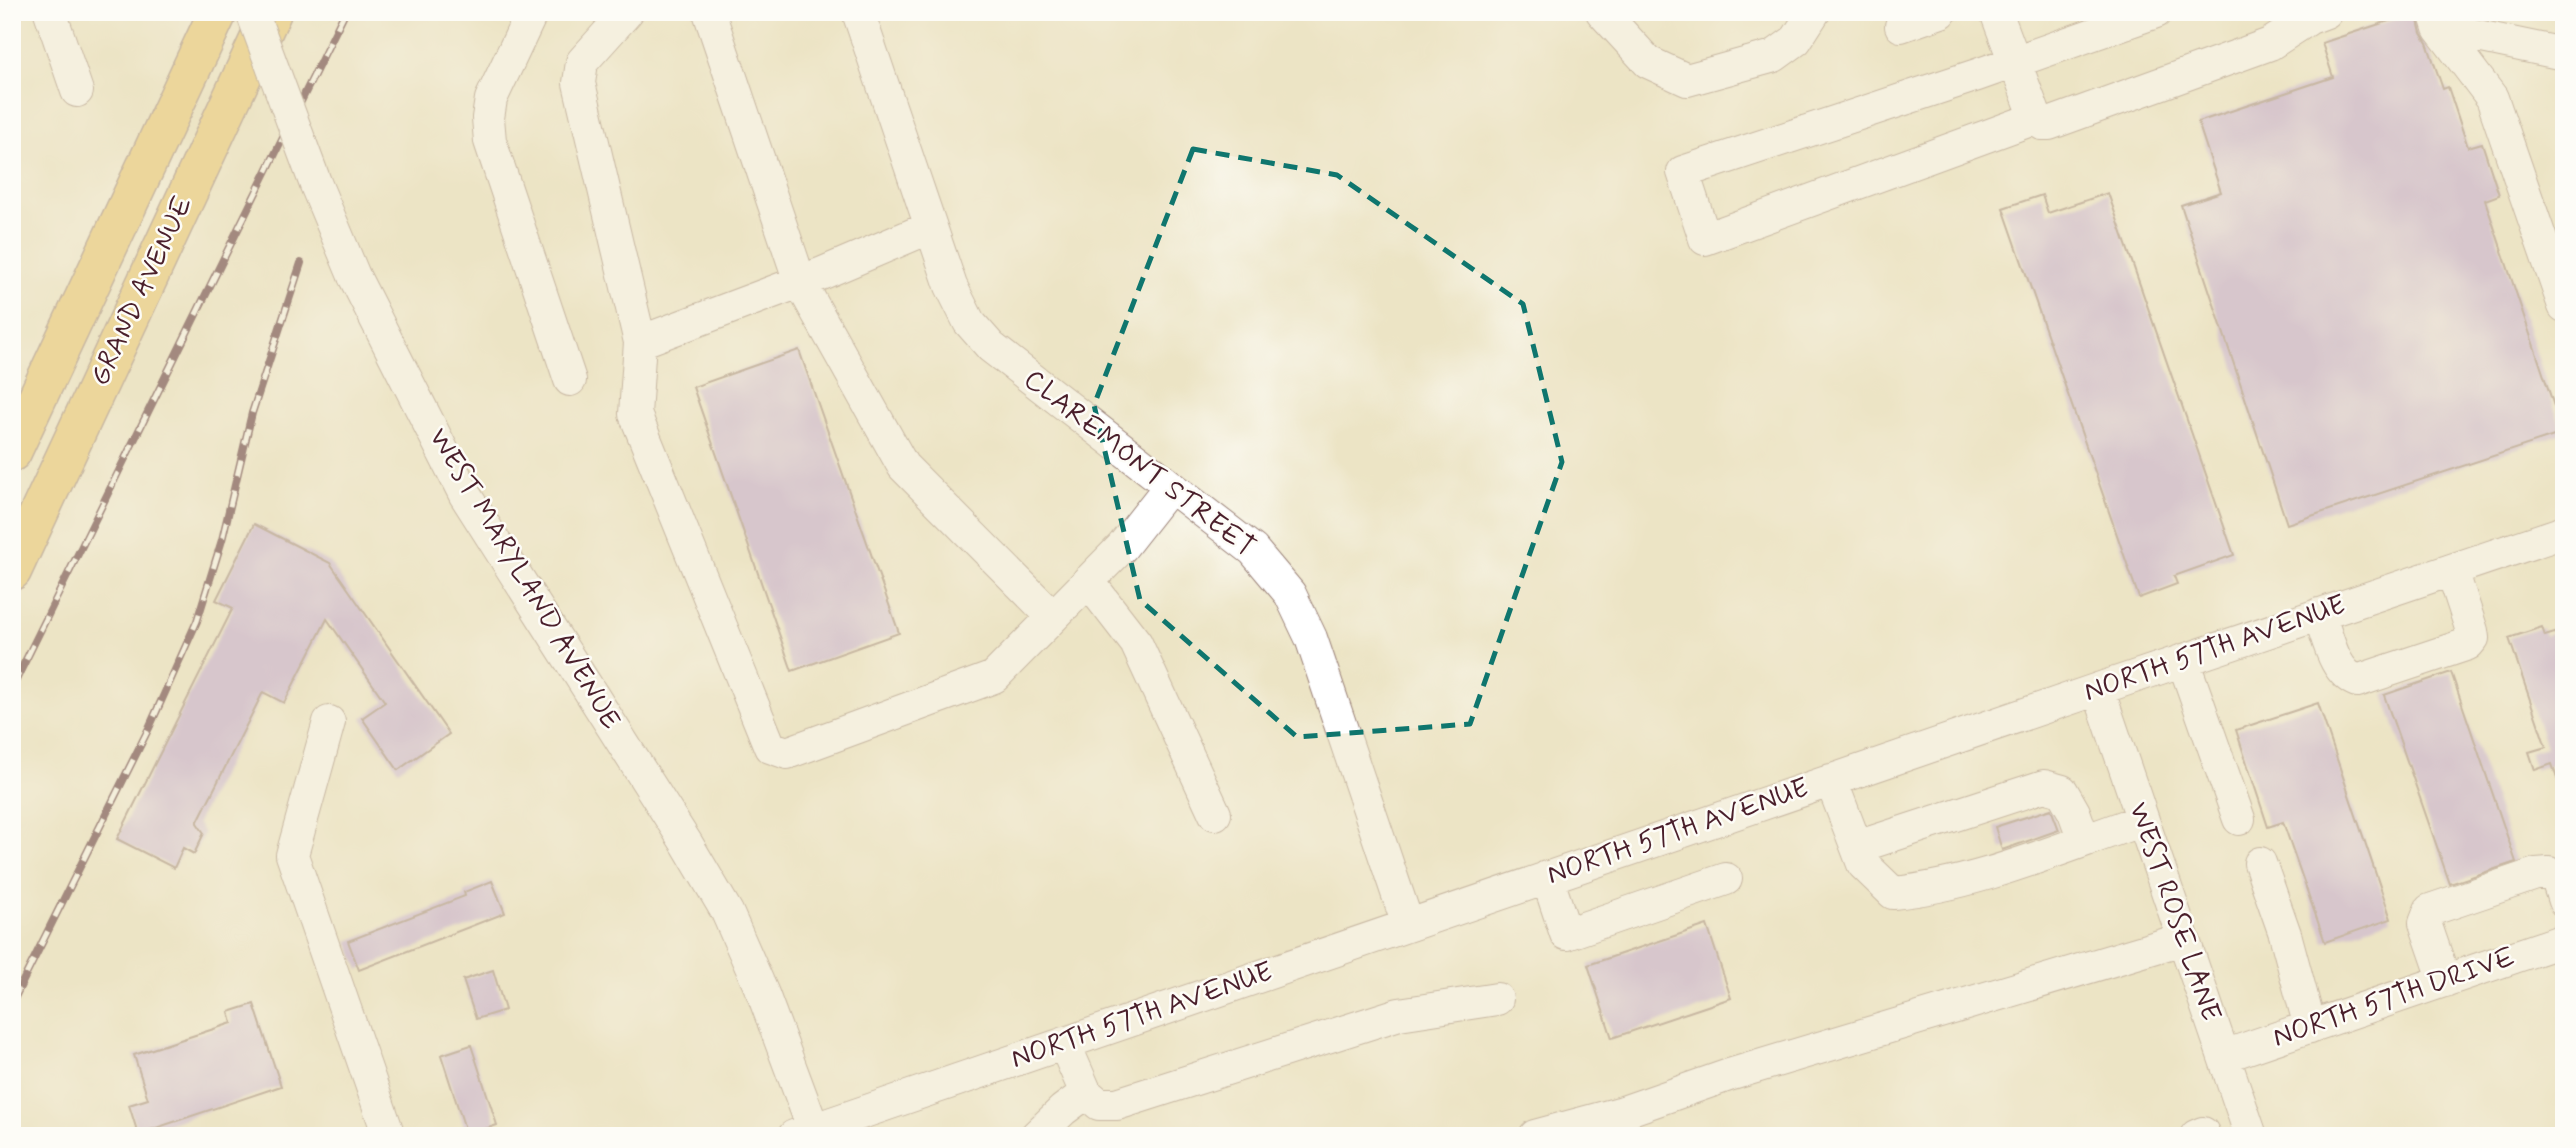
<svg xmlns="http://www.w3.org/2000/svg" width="2576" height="1148" font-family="Mynerve,sans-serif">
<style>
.building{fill:#bda3d6}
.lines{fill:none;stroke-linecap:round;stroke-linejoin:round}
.minor-casing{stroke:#9b8278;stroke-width:34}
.highway-casing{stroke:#9b8278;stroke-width:41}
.minor{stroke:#fff;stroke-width:32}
.highway{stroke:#ecc669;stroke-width:38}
.rail-casing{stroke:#4a1f2b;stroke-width:8}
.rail{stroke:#fdfcf7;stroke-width:5;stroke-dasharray:16;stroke-linecap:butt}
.minor-bridge-casing{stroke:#9b8278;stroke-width:34;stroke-linecap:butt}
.minor-bridge{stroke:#fff;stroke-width:32}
.marked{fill:none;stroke:#0f766e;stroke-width:5;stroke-dasharray:14 9;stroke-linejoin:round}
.labels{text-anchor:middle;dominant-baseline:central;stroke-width:5;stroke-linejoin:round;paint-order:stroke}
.street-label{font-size:28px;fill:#4a1f2b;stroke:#fdfcf7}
</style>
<rect width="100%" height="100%" fill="#fdfcf7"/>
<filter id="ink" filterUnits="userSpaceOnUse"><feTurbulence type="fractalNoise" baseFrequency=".0143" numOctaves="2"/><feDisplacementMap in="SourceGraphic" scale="14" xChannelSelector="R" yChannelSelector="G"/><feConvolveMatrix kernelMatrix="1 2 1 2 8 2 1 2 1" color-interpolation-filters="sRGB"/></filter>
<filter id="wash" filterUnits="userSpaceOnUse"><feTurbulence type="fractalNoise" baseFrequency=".00686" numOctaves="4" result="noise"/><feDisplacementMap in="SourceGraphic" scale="28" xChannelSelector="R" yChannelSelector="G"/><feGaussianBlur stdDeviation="1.57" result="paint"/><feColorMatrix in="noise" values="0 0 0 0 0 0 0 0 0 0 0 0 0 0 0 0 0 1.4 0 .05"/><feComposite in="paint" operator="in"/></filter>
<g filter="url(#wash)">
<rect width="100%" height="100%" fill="#ece4c5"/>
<g id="blocks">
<path class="building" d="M2416 12 2421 33 2427 43 2443 89 2448 87 2468 147 2482 143 2499 195 2485 200 2563 433 2287 524 2181 205 2221 192 2198 122 2333 77 2322 43Z
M2108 193 2234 555 2174 576 2177 584 2139 598 2003 208 2042 195 2048 213Z
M799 350 899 633 792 671 693 387Z
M254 524 330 563 449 734 398 770 362 718 385 702 327 619 284 703 263 692 197 823 204 833 194 854 183 848 174 868 117 839 233 608 216 600Z
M2542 627 2545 636 2564 630V790H2561L2552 764 2535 770 2529 752 2546 747 2509 638Z
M2451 672 2516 862 2450 884 2384 695Z
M2318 703 2391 919 2325 942 2283 822 2268 827 2236 730Z
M2051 809 2059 830 2002 850 1995 827Z
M492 881 505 913 359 970 348 941 465 896 464 892Z
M1707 925 1731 998 1612 1038 1588 965Z
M493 970 505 1010 476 1019 463 980Z
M254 1004 281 1086 138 1134 129 1105 148 1099 134 1055 232 1023 229 1012Z
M471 1045 497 1125 467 1135 441 1055Z"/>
</g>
</g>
<g filter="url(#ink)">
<use href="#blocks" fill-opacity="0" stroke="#9b8278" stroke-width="2"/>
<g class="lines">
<defs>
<path id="minor" d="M50 12 77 91
M532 12 491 99 488 118 490 141 570 380
M627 12 582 62 579 83 640 342
M709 12 800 282 903 466 1053 617
M858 12 951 286 969 322 991 347 1253 550 1290 594 1311 638 1408 925
M1602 12 1648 62 1687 80 1774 56 1796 40 1814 12
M1996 12 2036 118 2042 124H2049L2270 44 2310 18 2326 12
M2434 12 2439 28 2492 98 2564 306
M1901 26 1941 12
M2439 28 2564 54
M2036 118 1705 239 1683 172 1977 75 2156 12
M931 227 823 273 640 342 635 414 770 747 787 753 994 677 1122 547 1170 486
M354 276 465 495 687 844 727 912 763 994 816 1136
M1088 581 1136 643 1215 814
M2319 614C2328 636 2333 672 2357 681L2468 644 2473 638 2472 631 2452 570
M2183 660 2239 819
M2098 689 2251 1136
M329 722 292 855 389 1136
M1831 780 1863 864 1893 893C1977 885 2063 847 2143 820
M1857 847 2044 786 2062 791 2074 812 2084 840
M2260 863 2285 934 2310 1027
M1547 877 1566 934 1726 879
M2445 981 2425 923 2430 910 2536 874 2549 873 2557 879 2564 901
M1064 1043 1086 1093 1099 1104H1117L1399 1014 1497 999
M2224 1056 2564 940
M794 1136 2098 689 2564 532
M1036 1136 1063 1110 1086 1093
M1535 1136 1620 1113 1729 1075 2183 939
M2196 1136 2203 1133 2204 1136"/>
<path id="highway" d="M12 452 218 12
M12 571 272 12"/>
</defs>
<use href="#minor" class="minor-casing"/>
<use href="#highway" class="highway-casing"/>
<use href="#minor" class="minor"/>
<use href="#highway" class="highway"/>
<defs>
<path id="rail" d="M12 688 345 12
M12 1003 149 728 197 621 222 540 252 413 301 263"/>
</defs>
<use href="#rail" class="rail-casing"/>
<use href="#rail" class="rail"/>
<defs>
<path id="minor-bridge" d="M252 12 316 185 354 276"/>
</defs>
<use href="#minor-bridge" class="minor-bridge-casing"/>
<use href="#minor-bridge" class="minor-bridge"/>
</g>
</g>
<path d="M0 0H2576V1148H0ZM1193 149 1337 175 1523 304 1562 462 1470 724 1297 737 1140 600 1094 405Z" fill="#ece4c5" fill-opacity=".55" fill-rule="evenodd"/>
<path class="marked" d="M1193 149 1337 175 1523 304 1562 462 1470 724 1297 737 1140 600 1094 405Z"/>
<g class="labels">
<g class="street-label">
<text transform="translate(142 291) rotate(-65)">GRAND AVENUE</text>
<text transform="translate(1139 464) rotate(38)">CLAREMONT STREET</text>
<text transform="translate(524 579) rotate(59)">WEST MARYLAND AVENUE</text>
<text transform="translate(2215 649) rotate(-19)">NORTH 57TH AVENUE</text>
<text transform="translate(1678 832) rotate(-19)">NORTH 57TH AVENUE</text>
<text transform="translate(2174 912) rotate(71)">WEST ROSE LANE</text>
<text transform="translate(2394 998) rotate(-19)">NORTH 57TH DRIVE</text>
<text transform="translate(1142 1016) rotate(-19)">NORTH 57TH AVENUE</text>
</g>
</g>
<rect width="2576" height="1148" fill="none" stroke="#fdfcf7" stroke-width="42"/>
</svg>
